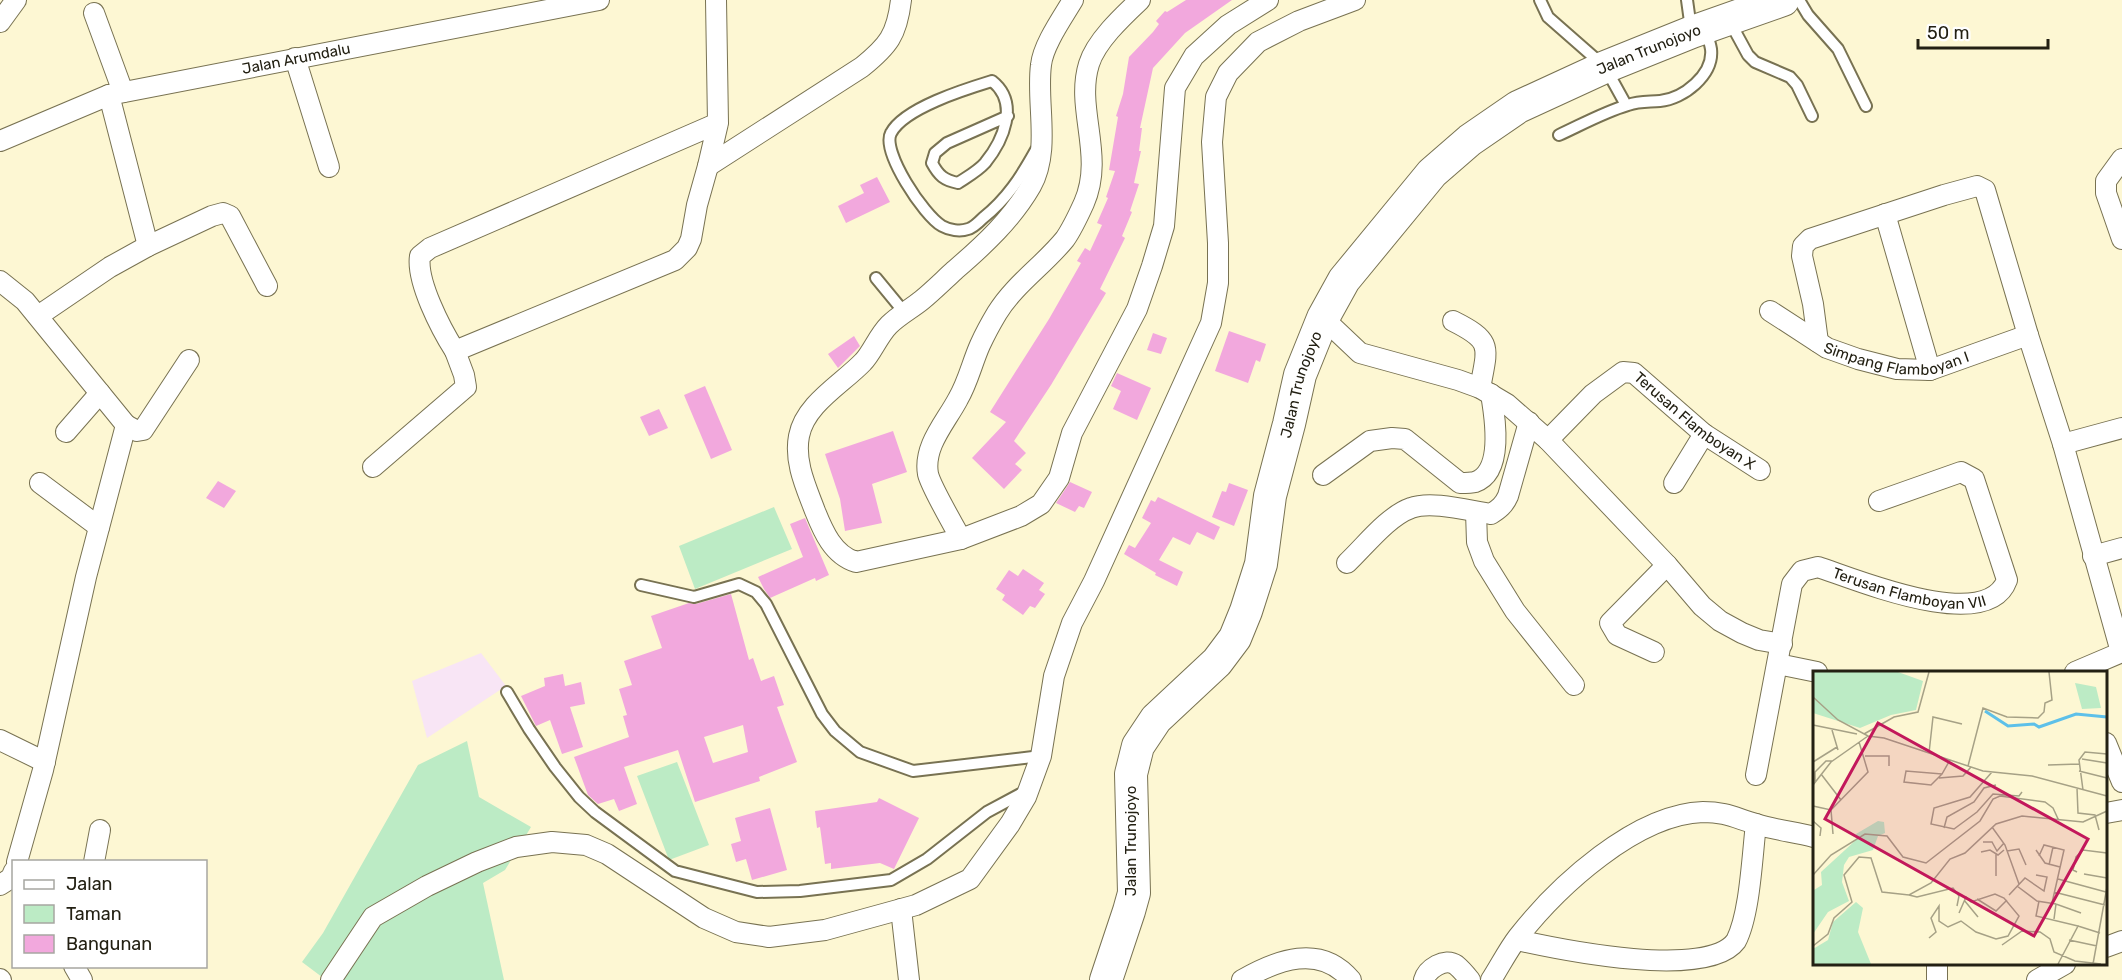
<svg xmlns="http://www.w3.org/2000/svg" width="2122" height="980" font-family="Rubik,sans-serif">
<style>
.medical{fill:#f8e5f5}
.green{fill:#bcebc5}
.building{fill:#f2a8dd;fill-rule:evenodd}
.lines{fill:none;stroke-linecap:round;stroke-linejoin:round}
.lane-casing{stroke:#787252;stroke-width:14}
.street-casing{stroke:#787252;stroke-width:22}
.primary-casing{stroke:#787252;stroke-width:34}
.lane{stroke:#fff;stroke-width:10}
.street{stroke:#fff;stroke-width:20}
.primary{stroke:#fff;stroke-width:32}
.labels{text-anchor:middle;dominant-baseline:central;stroke-width:5;stroke-linejoin:round;paint-order:stroke}
.street-label{font-size:15px;fill:#232013;stroke:#fff}
.inset-river{fill:none;stroke:#5dc0e9;stroke-width:3}
.inset-road{fill:none;stroke:#a6a186;stroke-width:1.5}
.view{fill:#c2185b;fill-opacity:0.15;stroke:#c2185b;stroke-width:3}
.inset-edge{fill:none;stroke:#232013;stroke-width:3}
</style>
<rect width="100%" height="100%" fill="#fdf7d3"/>
<path class="medical" d="M481 653 506 686 427 738 412 681Z"/>
<path class="green" d="M774 507 792 549 695 589 679 546Z
M467 741 479 797 531 827 505 870 483 883 504 980H326L302 962 323 933 418 765Z
M677 762 709 845 669 860 637 776Z"/>
<path class="building" d="M1186 0H1232L1185 33 1153 68 1140 128H1142L1139 151H1141L1134 183 1139 184 1130 211 1132 212 1122 236 1125 238 1100 289 1106 293 1051 385 1014 441 1026 453 1015 464 1022 470 1004 489 972 458 1006 422 990 412 1049 319 1081 263 1077 261 1085 248 1090 251 1102 225 1097 223 1108 198 1106 197 1115 171 1109 170 1118 117 1116 116 1123 94 1129 57 1153 32 1159 24 1156 21 1165 11 1167 12Z
M877 177 890 202 846 223 838 206 864 193 860 185Z
M1229 331 1266 344 1260 362 1256 360 1248 383 1215 371Z
M1153 333 1167 338 1161 354 1147 350Z
M854 336 860 346 838 368 828 354Z
M1117 373 1151 388 1137 420 1113 409 1121 391 1111 386Z
M705 386 732 450 711 459 684 395Z
M659 409 668 428 649 436 640 417Z
M893 431 907 472 872 484 882 523 845 531 840 499 825 454Z
M218 481 236 491 224 508 206 498Z
M1070 482 1092 492 1084 508 1079 506 1075 512 1056 503Z
M1229 483 1248 490 1234 526 1212 517 1222 491 1226 492Z
M1158 497 1220 527 1214 540 1197 532 1190 545 1173 537 1159 560 1183 572 1177 586 1155 575 1156 573 1124 554 1129 545 1135 548 1151 523 1142 518 1151 500 1155 502Z
M805 518 829 575 816 581 815 578 770 598 764 589 758 577 803 557 790 524Z
M1023 569 1044 583 1039 590 1045 594 1035 608 1030 606 1023 615 1002 600 1005 595 996 589 1009 570 1018 576Z
M731 594 749 660 753 658 761 681 774 676 784 705 777 707 797 762 759 777 760 781 695 802 678 750 624 767 637 804 619 811 614 799 598 804 588 795 574 757 629 737 623 716 627 715 619 689 632 685 624 661 662 648 651 616 689 603 696 604ZM743 725 748 752 713 763 704 737Z
M563 674 565 686 581 682 585 704 570 707 583 747 562 754 550 720 536 726 521 696 545 686 544 678Z
M879 798 919 818 894 869 880 863 831 869V863L825 864 820 827 817 828 815 811 877 802Z
M770 808 787 870 752 880 746 859 736 862 731 844 741 841 735 818Z"/>
<g class="lines">
<defs>
<path id="lane" d="M1540 0 1548 17 1605 67 1626 105
M1687 0 1691 29
M1799 0 1808 15 1838 49 1866 106
M1730 22 1748 55 1755 62 1790 77 1797 85 1812 116
M1008 116 947 143 935 153 932 163C939 176 944 180 958 183 967 177 978 171 985 163 1003 141 1020 103 992 81 966 89 904 108 891 133 881 151 924 216 942 226 949 230 960 232 968 229 973 228 979 222 983 218 1007 199 1021 177 1036 150
M1559 135C1581 125 1604 112 1628 105 1639 101 1648 102 1660 101 1683 99 1714 75 1711 49 1710 43 1708 37 1706 31
M876 278 904 312
M641 585 694 597 739 584 756 592 766 604 822 714 835 731 860 752 913 771 1041 756
M507 692 529 729 555 767 579 797 595 812 675 871 757 892 800 891 891 880 927 859 987 812 1026 791"/>
<g id="street">
<path d="M716 0 718 123 430 248 420 256C416 281 441 329 455 351L675 260 687 248 691 239 697 205 708 166 718 123"/>
<path d="M1073 0C1063 17 1043 45 1041 65 1036 103 1051 150 1031 186 1012 219 984 245 955 270 944 280 933 291 922 300 911 309 899 315 889 325 878 336 872 353 863 362 842 384 805 404 799 436 794 462 806 487 815 511 823 531 833 555 856 562L961 539 1021 516 1041 504 1059 478 1072 433 1137 309 1152 266 1164 226 1175 88 1194 56 1228 25 1268 0"/>
<path d="M94 13 123 92"/>
<path d="M0 22 16 0"/>
<path d="M295 58 329 167"/>
<path d="M109 95 148 246"/>
<path id="s1" d="M0 141 109 95 599 0"/>
<path d="M2122 159 2106 181V193L2122 239"/>
<path d="M708 166 862 67C888 46 897 35 901 0"/>
<path d="M1885 214 1930 370"/>
<path d="M0 281 25 301 126 425 86 577 43 770 17 862"/>
<path id="s2" d="M1770 311 1827 348 1858 359 1897 369 1930 370 2028 335"/>
<path d="M38 316 110 267 148 246 212 216 223 213 230 216 267 286"/>
<path d="M1323 318 1360 353 1458 380 1480 388 1507 404 1548 440 1667 565 1702 606 1720 621 1742 633 1759 640 1782 644"/>
<path d="M1453 321C1493 341 1488 346 1480 388"/>
<path d="M1818 342 1813 304 1802 256 1803 246 1810 239 1944 195 1977 186 1985 190 2028 335 2063 444 2121 652"/>
<path d="M126 425 137 431 143 430 189 360"/>
<path d="M66 432 100 393"/>
<path id="s3" d="M1548 440 1593 394 1623 372 1634 373 1704 434 1760 470"/>
<path d="M2063 444 2122 428"/>
<path d="M373 467 466 387 464 375 455 351"/>
<path d="M1323 475 1370 441 1392 438 1405 439 1460 483C1465 483 1471 483 1475 482 1504 472 1495 417 1491 394"/>
<path d="M40 483 99 527"/>
<path d="M1674 483 1704 434"/>
<path d="M1476 512 1477 542 1484 561 1515 611 1574 685"/>
<path d="M961 539C953 524 931 487 928 474 923 446 946 422 958 399 968 382 972 363 980 345 985 334 991 323 997 313 1015 284 1044 265 1065 239 1072 229 1079 214 1084 203 1105 155 1075 109 1089 64 1096 41 1123 16 1140 0"/>
<path d="M2093 556 2122 548"/>
<path d="M1347 563C1365 546 1388 516 1411 508 1431 500 1470 511 1491 514 1499 509 1504 505 1508 496L1529 422"/>
<path d="M1654 652 1617 635 1610 623 1667 565"/>
<path d="M1778 664 1817 672"/>
<path d="M2075 672 2122 652"/>
<path d="M0 740 45 762"/>
<path d="M2106 743 2122 782"/>
<path id="s4" d="M1756 775 1792 584 1802 571 1818 567C1855 579 1987 635 2007 580L1974 479 1961 472 1879 501"/>
<path d="M2106 813 2122 810"/>
<path d="M94 862 100 830"/>
<path d="M0 885 11 878 14 871"/>
<path d="M901 909 909 980"/>
<path d="M1517 940C1562 950 1708 980 1736 941 1750 914 1752 857 1756 824"/>
<path d="M2106 947 2122 941"/>
<path d="M74 966 82 980"/>
<path d="M0 979 1 980"/>
<path d="M331 980 373 917 427 886 477 862 516 847 552 842 586 845 607 854 704 918 736 932 769 937 825 930 916 905 970 879 1010 824 1026 797 1041 756 1054 676 1072 623 1094 581 1211 323 1218 283V243L1212 142 1216 97 1228 73 1258 42 1299 21 1355 0"/>
<path d="M1242 980C1277 960 1320 943 1351 980"/>
<path d="M1424 980C1427 969 1445 957 1456 965 1461 969 1466 975 1470 980"/>
<path d="M1491 980C1500 966 1508 950 1518 937 1558 886 1636 814 1703 812 1726 812 1735 818 1756 824 1775 830 1795 832 1814 837"/>
<path d="M1937 980V964"/>
<path d="M2037 980 2065 964"/>
</g>
<g id="primary">
<path id="s5" d="M1106 980 1129 911 1134 893 1131 774 1138 746 1156 719 1217 662 1235 638 1246 611 1261 564 1270 496 1289 424 1300 375 1323 318 1344 280 1432 173 1470 140 1518 107 1605 67 1692 32 1783 0"/>
</g>
</defs>
<use href="#lane" class="lane-casing"/>
<use href="#street" class="street-casing"/>
<use href="#primary" class="primary-casing"/>
<use href="#lane" class="lane"/>
<use href="#street" class="street"/>
<use href="#primary" class="primary"/>
</g>
<g class="labels">
<g class="street-label">
<text stroke="none"><textPath href="#s5" startOffset="1152">Jalan Trunojoyo</textPath></text>
<text stroke="none"><textPath href="#s1" startOffset="309">Jalan Arumdalu</textPath></text>
<text stroke="none"><textPath href="#s2" startOffset="140">Simpang Flamboyan I</textPath></text>
<text stroke="none"><textPath href="#s5" startOffset="648">Jalan Trunojoyo</textPath></text>
<text stroke="none"><textPath href="#s3" startOffset="190">Terusan Flamboyan X</textPath></text>
<text stroke="none"><textPath href="#s4" startOffset="322">Terusan Flamboyan VII</textPath></text>
<text transform="translate(1131 841) rotate(-90)">Jalan Trunojoyo</text>
</g>
</g>
<g transform="translate(1813 671)">
<rect width="294" height="294" fill="#fdf7d3"/>
<path d="M0 1H85L110 10 103 39 78 44 47 57 0 42ZM262 12 283 16 288 37 269 38ZM65 150 71 151 72 162 65 165 60 179 36 186 31 194 29 211 36 230 15 241 0 263V226L1 219 9 214 8 201 44 168 43 163ZM43 231 50 237 45 261 58 293H0V278L15 269 20 251Z" fill="#bcebc5"/>
<path class="inset-river" d="M172 40 195 55 221 53 226 56 263 43 294 46"/>
<path class="inset-road" d="M0 26 25 49 55 65 71 67 170 100 219 105 294 125M0 54 44 63M19 59 25 79M51 63 81 46 105 41 116 1M116 82 120 46 149 53M52 85H76V95M269 88 294 92M0 91 24 76M235 94 266 93M155 95 170 37 194 46 225 47 231 41 232 32 239 29 236 1M266 100 294 107M179 101 157 126 121 137 118 153 141 158 164 141 180 123 206 125 209 121M8 103 28 129M129 103 118 114 91 111 93 100 129 103 137 89M126 107 150 105 158 96M2 111V101L13 90H19M0 114 18 91 55 65M264 117 265 142 282 144 286 159M270 119 266 89 272 81 294 83M0 135 18 139 55 101 46 71M18 139 20 163M0 150 8 157 7 165M179 156 192 174 206 213M131 157 134 146 161 131 171 117 183 114M170 171H179L184 180 191 172M223 179 232 192 247 196M194 180 206 178 213 194M168 181 177 179 185 184 191 179M183 183V205M226 185 231 174 251 179 239 232M236 194 240 176M264 201 260 199 263 186 270 179 294 182M271 203 294 207M0 204 18 184 52 163 74 165 90 186 113 192 167 150 180 128 187 125 232 131 240 137 246 150M245 208 293 221M204 215 224 230 243 233M241 221 292 234M96 224 104 226 140 217 146 225 144 235M196 224 212 207 231 220 234 206 223 204M164 228 183 240 194 229M151 229 165 246M226 230 223 245 265 255 245 293M241 248 243 233 268 242M265 255 287 262M116 267 123 261 118 247 126 235V250L135 256 148 250 163 261 183 268 195 265 206 245 191 227 182 223 158 231 153 226 146 242M256 269 284 275M189 274 209 260 227 261 237 268 241 281 262 290 288 293M0 275 15 263 21 247 39 231 31 204 46 186 58 187 69 221 96 224 118 212 137 188 152 182 183 153 209 145 270 151 294 140M280 293 294 216"/>
<path class="view" d="M65 52 275 168 221 265 12 148Z"/>
<rect width="294" height="294" class="inset-edge"/>
</g>
<rect x="12" y="860" width="195" height="108" fill="#ffffff" stroke="#a7a6a1" stroke-width="1.5"/>
<rect x="24" y="880" width="30" height="9" fill="#ffffff" stroke="#a7a6a1" stroke-width="1.5"/>
<text x="66" y="890" font-size="18" fill="#232013">Jalan</text>
<rect x="24" y="905" width="30" height="18" fill="#bcebc5" stroke="#a7a6a1" stroke-width="1.5"/>
<text x="66" y="920" font-size="18" fill="#232013">Taman</text>
<rect x="24" y="935" width="30" height="18" fill="#f2a8dd" stroke="#a7a6a1" stroke-width="1.5"/>
<text x="66" y="950" font-size="18" fill="#232013">Bangunan</text>
<path d="M1918 39v9h130v-9" fill="none" stroke="#232013" stroke-width="3"/>
<text x="1927" y="39" font-size="18" fill="#232013" stroke="#ffffff" stroke-width="4.5" paint-order="stroke">50 m</text>
</svg>
